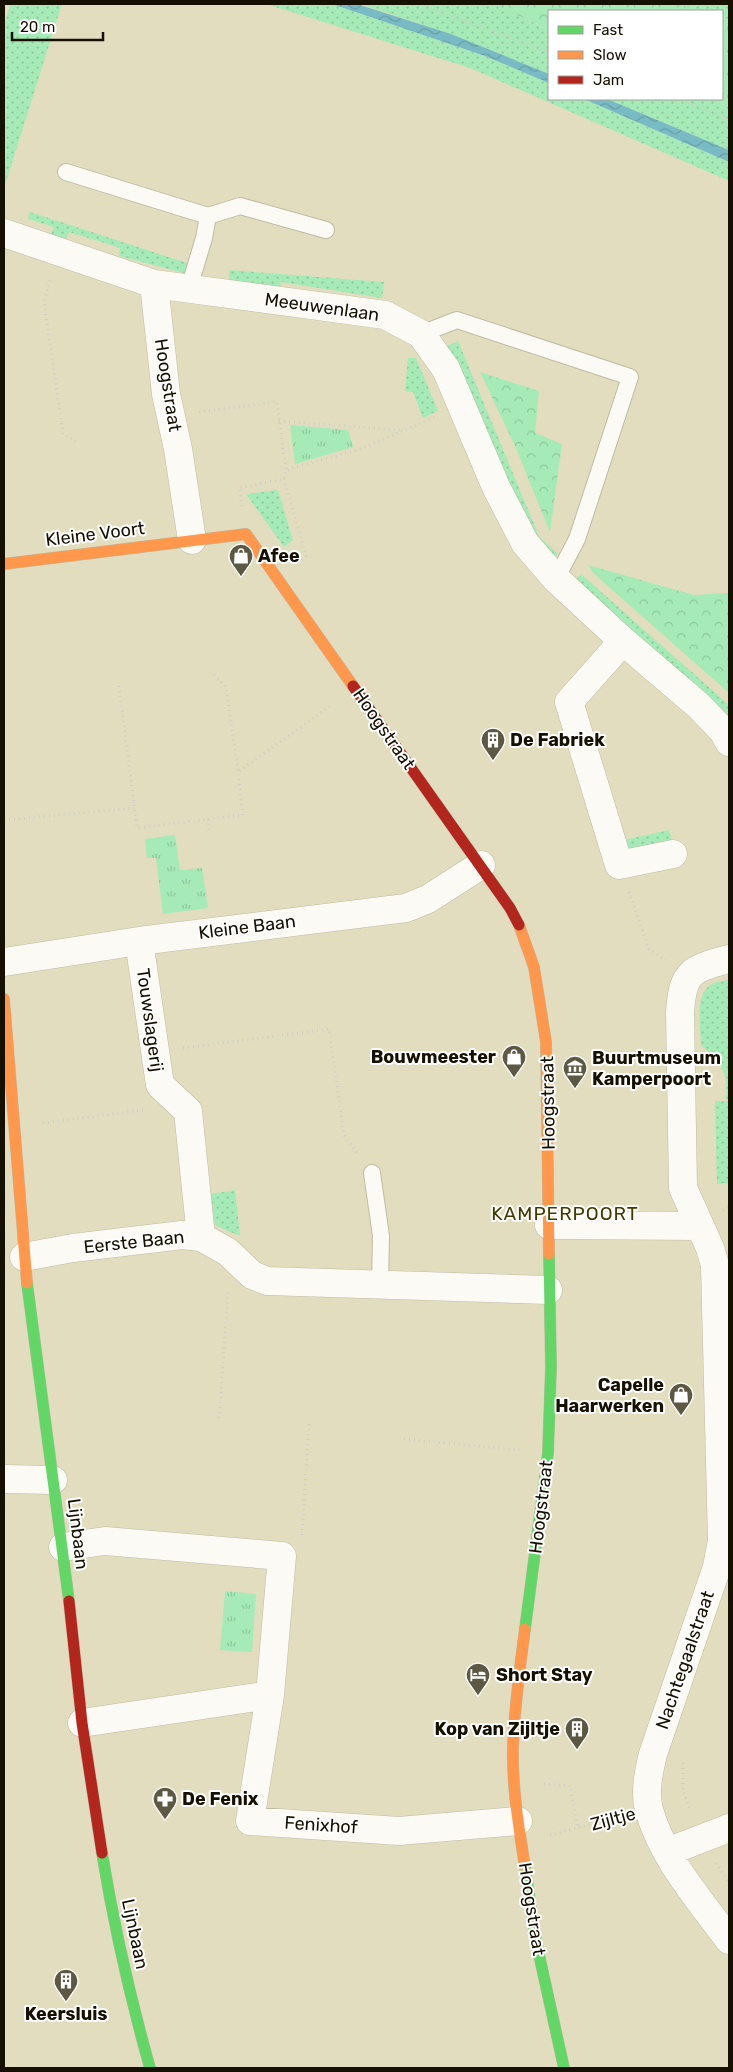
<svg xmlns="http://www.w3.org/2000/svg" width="733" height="2072" font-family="Rubik,sans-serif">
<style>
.grass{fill:url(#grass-dots)}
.forest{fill:url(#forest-crowns)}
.park{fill:url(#park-tufts)}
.water{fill:url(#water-waves)}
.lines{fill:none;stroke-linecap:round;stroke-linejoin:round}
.lane-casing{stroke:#bfbba3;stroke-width:18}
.street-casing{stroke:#bfbba3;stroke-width:29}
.fast-casing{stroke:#bfbba3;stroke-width:12}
.slow-casing{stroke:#bfbba3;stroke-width:12}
.jam-casing{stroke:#bfbba3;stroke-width:12}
.path{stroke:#cfcec5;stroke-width:3;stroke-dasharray:1 4;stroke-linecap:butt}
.lane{stroke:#fbfaf5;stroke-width:16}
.street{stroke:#fbfaf5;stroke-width:28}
.fast{stroke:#63d668;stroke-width:11}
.slow{stroke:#ff974d;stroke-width:11}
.jam{stroke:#b3261e;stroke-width:11}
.labels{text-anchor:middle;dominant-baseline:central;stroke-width:4;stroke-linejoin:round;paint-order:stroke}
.street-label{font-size:18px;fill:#151000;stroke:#fff}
.poi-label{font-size:18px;font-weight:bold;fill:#151000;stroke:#fff;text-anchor:start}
.neighbourhood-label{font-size:19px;letter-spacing:1px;fill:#443a00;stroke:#fff}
</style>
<defs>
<pattern id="grass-dots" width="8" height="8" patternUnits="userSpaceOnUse" patternTransform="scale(1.25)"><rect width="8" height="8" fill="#a5eab7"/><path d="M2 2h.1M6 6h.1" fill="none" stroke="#8dc89c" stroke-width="1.8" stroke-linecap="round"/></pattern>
<pattern id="forest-crowns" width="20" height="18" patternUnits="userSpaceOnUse" patternTransform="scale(1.25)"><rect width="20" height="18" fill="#a5eab7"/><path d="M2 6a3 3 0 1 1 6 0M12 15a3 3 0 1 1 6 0" fill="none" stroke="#8dc89c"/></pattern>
<pattern id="park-tufts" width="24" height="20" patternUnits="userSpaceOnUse" patternTransform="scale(1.25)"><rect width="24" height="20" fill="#a5eab7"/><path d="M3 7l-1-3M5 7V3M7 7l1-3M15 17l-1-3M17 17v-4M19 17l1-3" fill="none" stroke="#8dc89c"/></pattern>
<pattern id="water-waves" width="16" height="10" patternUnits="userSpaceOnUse" patternTransform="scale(1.25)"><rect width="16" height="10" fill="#79bbc5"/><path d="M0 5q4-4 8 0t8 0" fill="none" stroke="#68a0a7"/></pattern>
</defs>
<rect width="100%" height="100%" fill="#e3ddbf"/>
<path class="grass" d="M10 4H62L4 188V28Z
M266 4H332L485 56 549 83V99H584L729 162V181L470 68Z
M360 4H491L549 29V74L451 34Z
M681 4H729V29L722 25V11H695Z
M607 99H711L729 107V150Z
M30 212 190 264 188 274 119 256 120 248 69 232 66 239 51 235 54 227 28 219Z
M229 270 384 282 382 298 281 282 280 290 229 282Z
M458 341 539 536 558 554 552 561 529 531 445 347Z
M408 358H416L438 411 423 418 413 392 405 391Z
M278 490 293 540 284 547 246 494Z
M581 574 729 705V725L573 583Z
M669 830 672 841 627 850 624 840Z
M729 980V1100H726C728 1070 722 1065 701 1045 701 1027 693 992 714 983 718 981 724 981 729 980Z
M715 1101H729V1183L717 1184Z
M235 1190 240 1235H237L215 1225 211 1194Z"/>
<path class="forest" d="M491 4H681L695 11H549V29Z
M722 25 729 29V107L711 99H722Z
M480 372 539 391 535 433 562 444 550 532 515 446Z
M588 565 694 595 729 593V693L593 573Z"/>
<path class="park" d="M290 425 348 430 353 447 295 464Z
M175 835 180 870 202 868 208 908 163 914 156 858H147L145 839Z
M225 1591 256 1594 252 1652 220 1650Z"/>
<path class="water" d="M332 4H357L451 34 549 74V83L485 56Z
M584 99H607L729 150V162Z"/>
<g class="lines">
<defs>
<path id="lane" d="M66 172 208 216 240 206 326 230
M189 288 204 238 208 216
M421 334 457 320 630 377 577 539 556 579
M372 1173 381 1236 380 1285"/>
<path id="street" d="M4 233 154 284 385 315 421 334 446 369 496 487 525 543 556 579 623 641 699 706 723 731 729 742
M154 284 166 394 178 449 192 540
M623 641 569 702 619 865 673 854
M139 941 160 1085 188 1111 201 1237
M729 959C691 969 683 971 680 1012L683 1188 710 1248 715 1265 722 1541 717 1567 653 1754C649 1771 644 1792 649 1810 663 1859 700 1900 729 1940
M4 962 139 941 406 908 428 899 481 865
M549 1225 700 1226
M24 1257 73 1248 182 1235 201 1237 228 1252 252 1275 267 1281 548 1290
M4 1479 53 1480
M63 1547 105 1541 282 1556 270 1695 250 1821 399 1831 518 1821
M82 1723 270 1695
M667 1852 729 1828"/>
<path id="fast" d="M27 1283 69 1601
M525 1629 548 1453 551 1367 549 1254
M102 1853C114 1926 130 1997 150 2068
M525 1867 536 1941 564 2068"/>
<path id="slow" d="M4 564 246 534 353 686
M519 925 534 967 546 1042 549 1254
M4 999 27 1283
M525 1867C519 1828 512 1788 513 1748 514 1708 520 1668 525 1629"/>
<path id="jam" d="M353 686 510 908 519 925
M69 1601 82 1723 102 1853"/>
</defs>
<use href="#lane" class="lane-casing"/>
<use href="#street" class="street-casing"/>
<use href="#fast" class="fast-casing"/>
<use href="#slow" class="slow-casing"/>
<use href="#jam" class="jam-casing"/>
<path class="path" d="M419 4 549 52
M678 99 729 119
M50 280 44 302 63 434 77 442
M199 412 277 402 286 470
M279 421 401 430
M284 479 306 556 301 561
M242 506 239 488 284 479 286 470 363 448 435 417
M214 675 226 687 238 772
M119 686 137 828 243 815 238 772 332 705
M208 819 210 834
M4 820 134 808
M629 892 649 949 666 960
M183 1048 329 1029 344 1135 358 1154
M43 1123 143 1110
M723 1210 729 1207
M219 1418 228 1291
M404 1439 520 1450
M302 1535 309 1422
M683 1763V1790L690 1811
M544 1784 570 1786 578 1828
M550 1835 621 1816
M716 1863 729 1882"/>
<use href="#lane" class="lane"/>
<use href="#street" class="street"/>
<use href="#fast" class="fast"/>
<use href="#slow" class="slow"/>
<use href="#jam" class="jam"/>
</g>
<defs>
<symbol id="shop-pin" viewBox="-11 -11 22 30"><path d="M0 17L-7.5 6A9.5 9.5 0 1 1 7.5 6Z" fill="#5d5843" stroke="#fff"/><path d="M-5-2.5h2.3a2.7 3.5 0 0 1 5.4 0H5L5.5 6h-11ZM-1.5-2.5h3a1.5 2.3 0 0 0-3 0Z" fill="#fff"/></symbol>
<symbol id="building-pin" viewBox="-11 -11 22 30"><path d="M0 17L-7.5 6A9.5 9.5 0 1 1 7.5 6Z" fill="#5d5843" stroke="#fff"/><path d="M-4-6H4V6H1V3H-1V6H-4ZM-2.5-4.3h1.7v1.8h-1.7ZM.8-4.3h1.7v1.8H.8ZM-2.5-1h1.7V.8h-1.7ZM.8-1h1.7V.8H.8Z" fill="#fff"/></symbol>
<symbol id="museum-pin" viewBox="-11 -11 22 30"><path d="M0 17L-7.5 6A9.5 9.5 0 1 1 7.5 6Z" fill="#5d5843" stroke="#fff"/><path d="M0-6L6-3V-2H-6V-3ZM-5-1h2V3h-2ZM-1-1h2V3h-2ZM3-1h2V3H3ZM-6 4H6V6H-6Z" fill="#fff"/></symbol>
<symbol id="hotel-pin" viewBox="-11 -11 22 30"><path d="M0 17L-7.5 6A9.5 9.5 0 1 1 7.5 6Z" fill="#5d5843" stroke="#fff"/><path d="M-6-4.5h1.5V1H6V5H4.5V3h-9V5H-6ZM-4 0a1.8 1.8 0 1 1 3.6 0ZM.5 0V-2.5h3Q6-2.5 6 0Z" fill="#fff"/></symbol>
<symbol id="pharmacy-pin" viewBox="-11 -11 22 30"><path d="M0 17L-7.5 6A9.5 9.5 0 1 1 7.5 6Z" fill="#5d5843" stroke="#fff"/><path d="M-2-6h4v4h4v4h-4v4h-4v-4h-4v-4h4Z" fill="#fff"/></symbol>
</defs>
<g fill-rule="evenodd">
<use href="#shop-pin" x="227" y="542" width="28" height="38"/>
<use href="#building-pin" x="479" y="726" width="28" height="38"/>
<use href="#shop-pin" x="500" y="1043" width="28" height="38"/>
<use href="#museum-pin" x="561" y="1054" width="28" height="38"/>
<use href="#shop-pin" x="667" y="1381" width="28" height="38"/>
<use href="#hotel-pin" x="464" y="1661" width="28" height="38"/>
<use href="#building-pin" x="563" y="1715" width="28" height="38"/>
<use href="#pharmacy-pin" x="151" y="1785" width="28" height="38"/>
<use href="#building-pin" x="52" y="1967" width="28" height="38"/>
</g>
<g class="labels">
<g class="street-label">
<text transform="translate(322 307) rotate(8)">Meeuwenlaan</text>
<text transform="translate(168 385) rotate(81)">Hoogstraat</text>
<text transform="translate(95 534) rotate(-7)">Kleine Voort</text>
<text transform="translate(384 729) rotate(55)">Hoogstraat</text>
<text transform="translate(247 927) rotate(-7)">Kleine Baan</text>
<text transform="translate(150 1020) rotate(82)">Touwslagerij</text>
<text transform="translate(548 1103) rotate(-91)">Hoogstraat</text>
<text transform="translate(134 1242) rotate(-6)">Eerste Baan</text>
<text transform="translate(541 1507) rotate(-83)">Hoogstraat</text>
<text transform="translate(78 1534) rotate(83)">Lijnbaan</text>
<text transform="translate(685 1660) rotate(-71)">Nachtegaalstraat</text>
<text transform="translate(613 1819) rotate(-15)">Zijltje</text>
<text transform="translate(321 1825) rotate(4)">Fenixhof</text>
<text transform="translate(532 1909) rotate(81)">Hoogstraat</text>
<text transform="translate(135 1934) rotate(78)">Lijnbaan</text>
</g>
<g class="poi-label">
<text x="258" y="556">Afee</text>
<text x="510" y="740">De Fabriek</text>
<text x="496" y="1057" text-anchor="end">Bouwmeester</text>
<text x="592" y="1058">Buurtmuseum<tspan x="592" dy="21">Kamperpoort</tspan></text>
<text x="664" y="1385" text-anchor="end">Capelle<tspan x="664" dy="21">Haarwerken</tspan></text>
<text x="496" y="1675">Short Stay</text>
<text x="560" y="1729" text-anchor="end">Kop van Zijltje</text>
<text x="182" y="1799">De Fenix</text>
<text x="66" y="2014" text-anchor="middle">Keersluis</text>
</g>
<g class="neighbourhood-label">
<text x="565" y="1213">KAMPERPOORT</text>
</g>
</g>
<rect width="733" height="2072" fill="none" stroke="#151000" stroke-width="10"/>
<rect x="548" y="10" width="175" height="90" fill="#ffffff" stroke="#a19f99"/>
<rect x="558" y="26" width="25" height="8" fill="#63d668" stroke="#a19f99"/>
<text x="593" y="35" font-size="15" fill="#151000">Fast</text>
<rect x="558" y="51" width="25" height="8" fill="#ff974d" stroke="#a19f99"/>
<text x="593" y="60" font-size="15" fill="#151000">Slow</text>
<rect x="558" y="76" width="25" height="8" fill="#b3261e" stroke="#a19f99"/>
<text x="593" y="85" font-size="15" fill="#151000">Jam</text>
<path d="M12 32v8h91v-8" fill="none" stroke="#151000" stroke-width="2.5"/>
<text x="20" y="32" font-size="15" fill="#151000" stroke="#ffffff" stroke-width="4" paint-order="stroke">20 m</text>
</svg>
